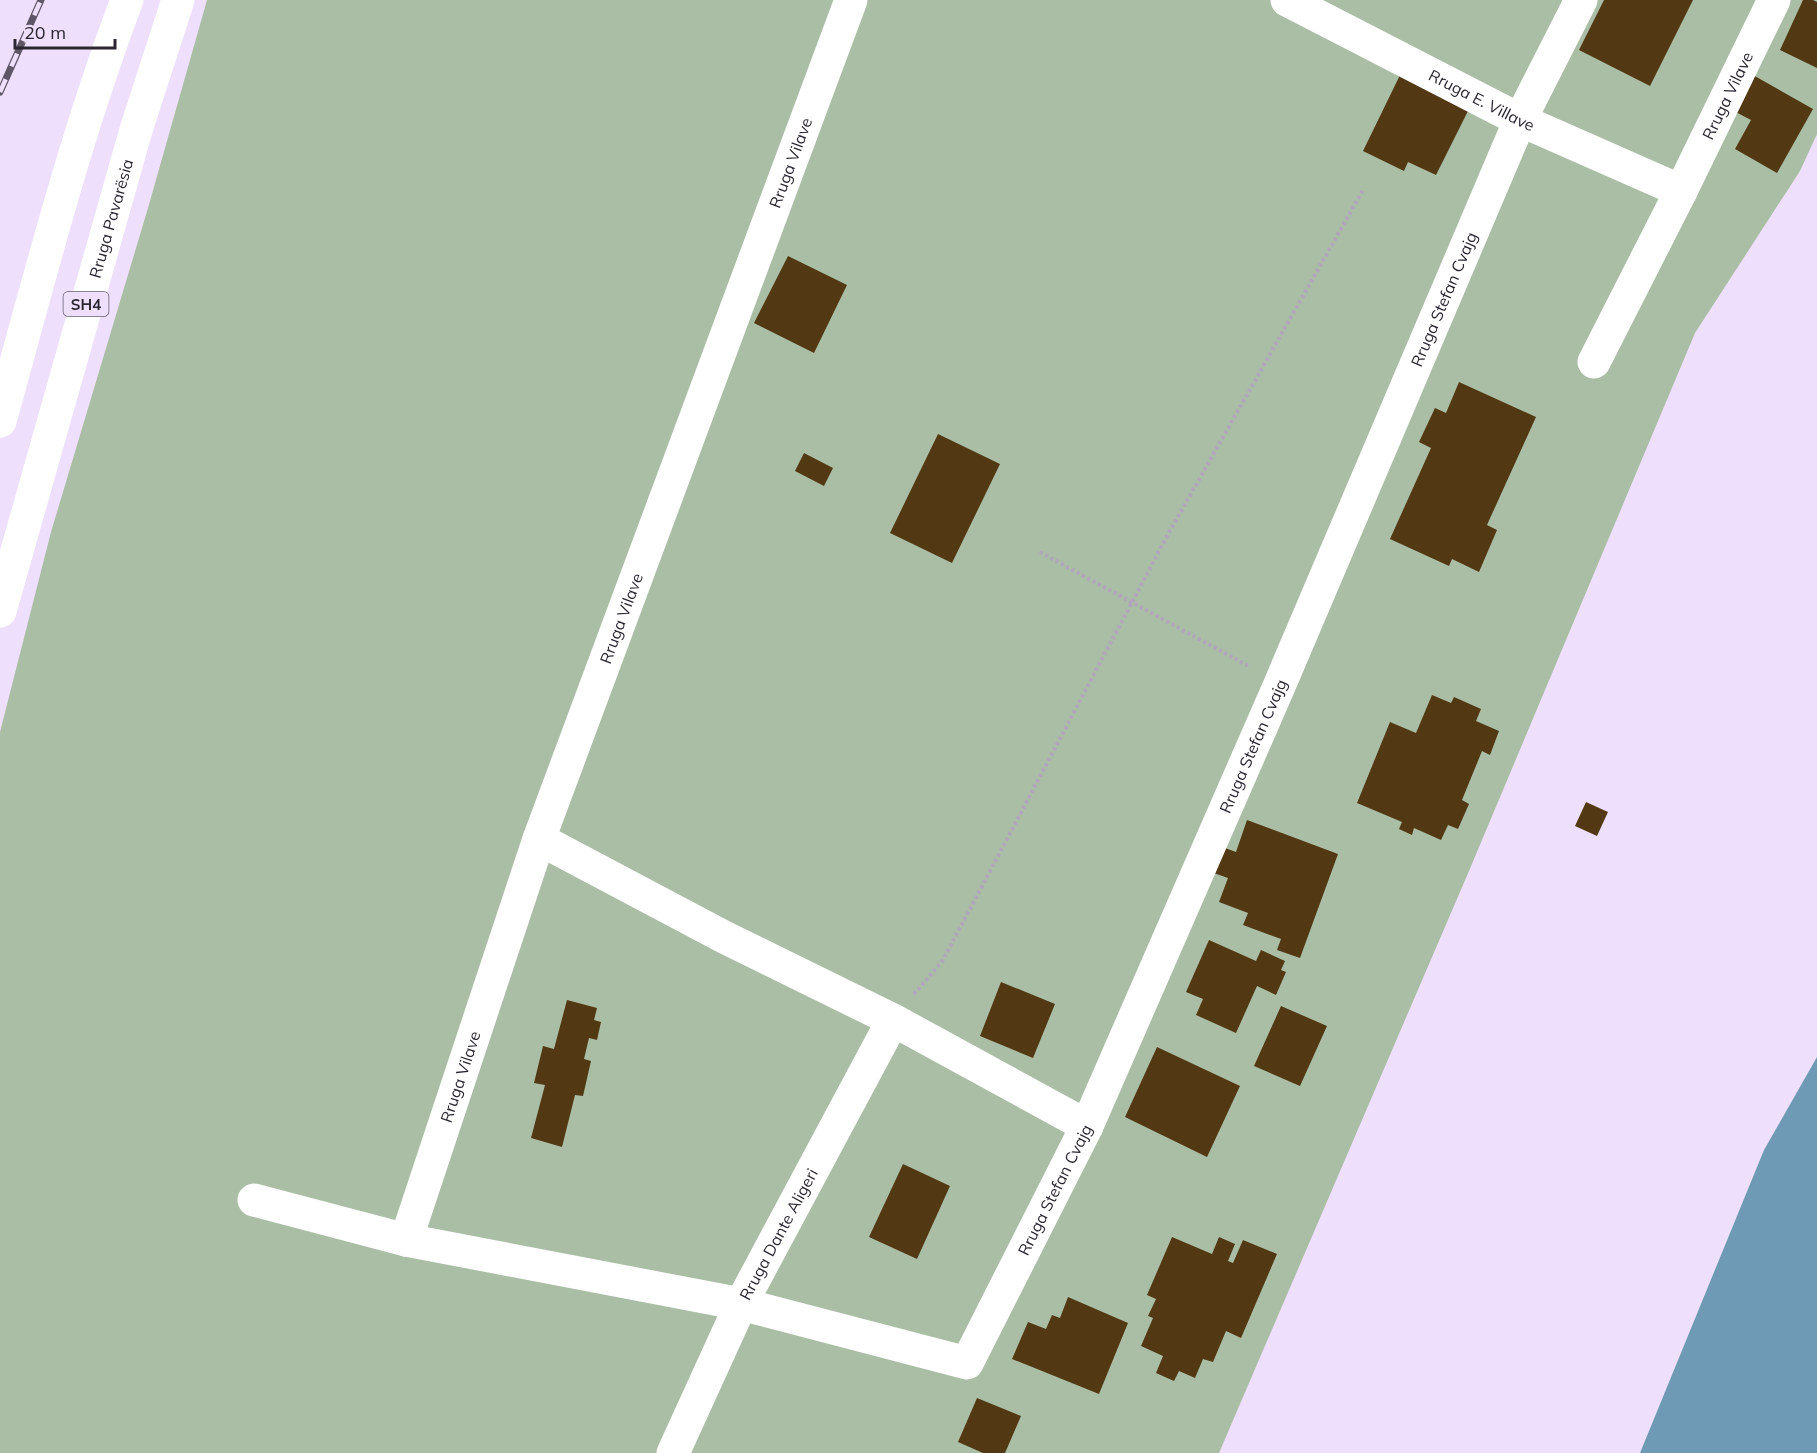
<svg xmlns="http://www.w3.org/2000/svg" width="1817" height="1453" font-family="Mulish,sans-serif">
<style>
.green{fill:#aabea5}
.water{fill:#6e9ab5}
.building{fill:#523914}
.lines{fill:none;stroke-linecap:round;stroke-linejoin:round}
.path{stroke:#b0a5bd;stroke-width:4;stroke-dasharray:3 3;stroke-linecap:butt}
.minor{stroke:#fff;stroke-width:33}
.major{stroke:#fff;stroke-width:33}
.rail-casing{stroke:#5f5767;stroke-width:7}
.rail{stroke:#eee0fd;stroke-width:4.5;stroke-dasharray:14;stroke-linecap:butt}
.labels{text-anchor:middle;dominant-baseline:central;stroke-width:6;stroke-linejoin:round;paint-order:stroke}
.shield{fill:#eee0fd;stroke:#665e6e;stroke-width:1.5}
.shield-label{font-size:15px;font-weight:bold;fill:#2b2631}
.street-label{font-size:16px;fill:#2b2631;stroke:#eee0fd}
</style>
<rect width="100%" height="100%" fill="#eee0fd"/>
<path class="green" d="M207 0H1817V134L1800 171 1695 333 1469 871 1219 1453H0V732L51 532 148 208Z"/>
<path class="water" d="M1817 1057V1453H1640L1764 1150Z"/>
<path class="building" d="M1604 0H1693L1650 86 1579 50Z
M1803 0H1813L1817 2V68L1780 50Z
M1744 70 1813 109 1777 173 1735 149 1751 120 1724 106Z
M1401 73 1470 107 1436 175 1408 162 1404 171 1363 151Z
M788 256 847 285 814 353 754 323Z
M1459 382 1536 417 1487 525 1497 530 1479 572 1452 559 1449 566 1390 539 1431 448 1419 442 1435 408 1446 413Z
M938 434 1000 464 952 563 890 533Z
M804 453 833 468 824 486 795 471Z
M1432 695 1451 703 1454 697 1481 709 1476 721 1499 731 1490 755 1482 751 1462 800 1469 804 1458 829 1448 825 1441 840 1414 828 1412 835 1399 829 1402 822 1357 803 1390 722 1416 733Z
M1586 802 1608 812 1597 836 1575 826Z
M1247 820 1338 854 1300 958 1277 950 1281 939 1243 925 1248 913 1219 902 1228 878 1208 871 1217 845 1236 852Z
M1209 940 1256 961 1261 950 1285 961 1281 970 1286 972 1276 995 1257 986 1236 1033 1196 1015 1203 999 1186 992Z
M1001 982 1055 1004 1033 1058 980 1036Z
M567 1000 597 1008 594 1020 601 1022 597 1040 589 1038 584 1059 591 1061 583 1096 575 1095 562 1147 531 1138 545 1085 534 1083 543 1046 554 1049Z
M1281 1006 1327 1026 1300 1086 1254 1066Z
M1157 1047 1240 1086 1207 1157 1125 1117Z
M903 1164 950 1186 917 1259 869 1237Z
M1172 1237 1212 1254 1219 1237 1235 1244 1228 1261 1233 1263 1243 1240 1277 1254 1241 1338 1226 1331 1213 1362 1203 1359 1195 1378 1179 1371 1174 1381 1156 1373 1163 1356 1141 1346 1153 1318 1148 1316 1156 1299 1147 1295Z
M1068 1297 1128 1323 1099 1394 1012 1359 1028 1322 1046 1329 1052 1315 1060 1318Z
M977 1398 1021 1416 1005 1453H983L958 1442Z"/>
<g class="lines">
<path class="path" d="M1040 552 1250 667
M914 994 943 960 1167 536 1363 190"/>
<g class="minor">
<path id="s1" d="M1287 0 1520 120 1681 191"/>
<path id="s2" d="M1594 362 1681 191 1774 0"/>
<path d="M539 839 724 937 893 1020 1087 1126"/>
<path id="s3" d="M254 1200 406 1240 741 1304 967 1363 1087 1126 1280 684 1520 120 1581 0"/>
<path id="s4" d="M406 1240 539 839 851 0"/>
<path id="s5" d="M673 1453 741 1304 893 1020"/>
</g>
<g class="major">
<path d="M0 421C39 280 75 137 127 0"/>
<path id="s6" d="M0 611 136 130 178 0"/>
</g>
<defs>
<path id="rail" d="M0 92 41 0"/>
</defs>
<use href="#rail" class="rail-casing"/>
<use href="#rail" class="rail"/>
</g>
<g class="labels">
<rect class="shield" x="63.5" y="292" width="45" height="24" rx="4.5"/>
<g class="shield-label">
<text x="86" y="304">SH4</text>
</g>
<g class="street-label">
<text stroke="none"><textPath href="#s2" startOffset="298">Rruga Vilave</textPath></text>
<text stroke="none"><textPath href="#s1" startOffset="219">Rruga E. Villave</textPath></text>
<text stroke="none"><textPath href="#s4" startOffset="1144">Rruga Vilave</textPath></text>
<text stroke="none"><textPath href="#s6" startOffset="408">Rruga Pavarësia</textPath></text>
<text stroke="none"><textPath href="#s3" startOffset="1898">Rruga Stefan Cvajg</textPath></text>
<text stroke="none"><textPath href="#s4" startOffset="658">Rruga Vilave</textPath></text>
<text stroke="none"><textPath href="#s3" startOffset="1412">Rruga Stefan Cvajg</textPath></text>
<text stroke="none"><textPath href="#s4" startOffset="172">Rruga Vilave</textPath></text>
<text stroke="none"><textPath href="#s3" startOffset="926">Rruga Stefan Cvajg</textPath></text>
<text stroke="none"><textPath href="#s5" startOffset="243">Rruga Dante Aligeri</textPath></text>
</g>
</g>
<path d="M15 39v9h100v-9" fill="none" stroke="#2b2631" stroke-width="3"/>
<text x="24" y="39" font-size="18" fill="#2b2631" stroke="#eee0fd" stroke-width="4.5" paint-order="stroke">20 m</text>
</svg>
